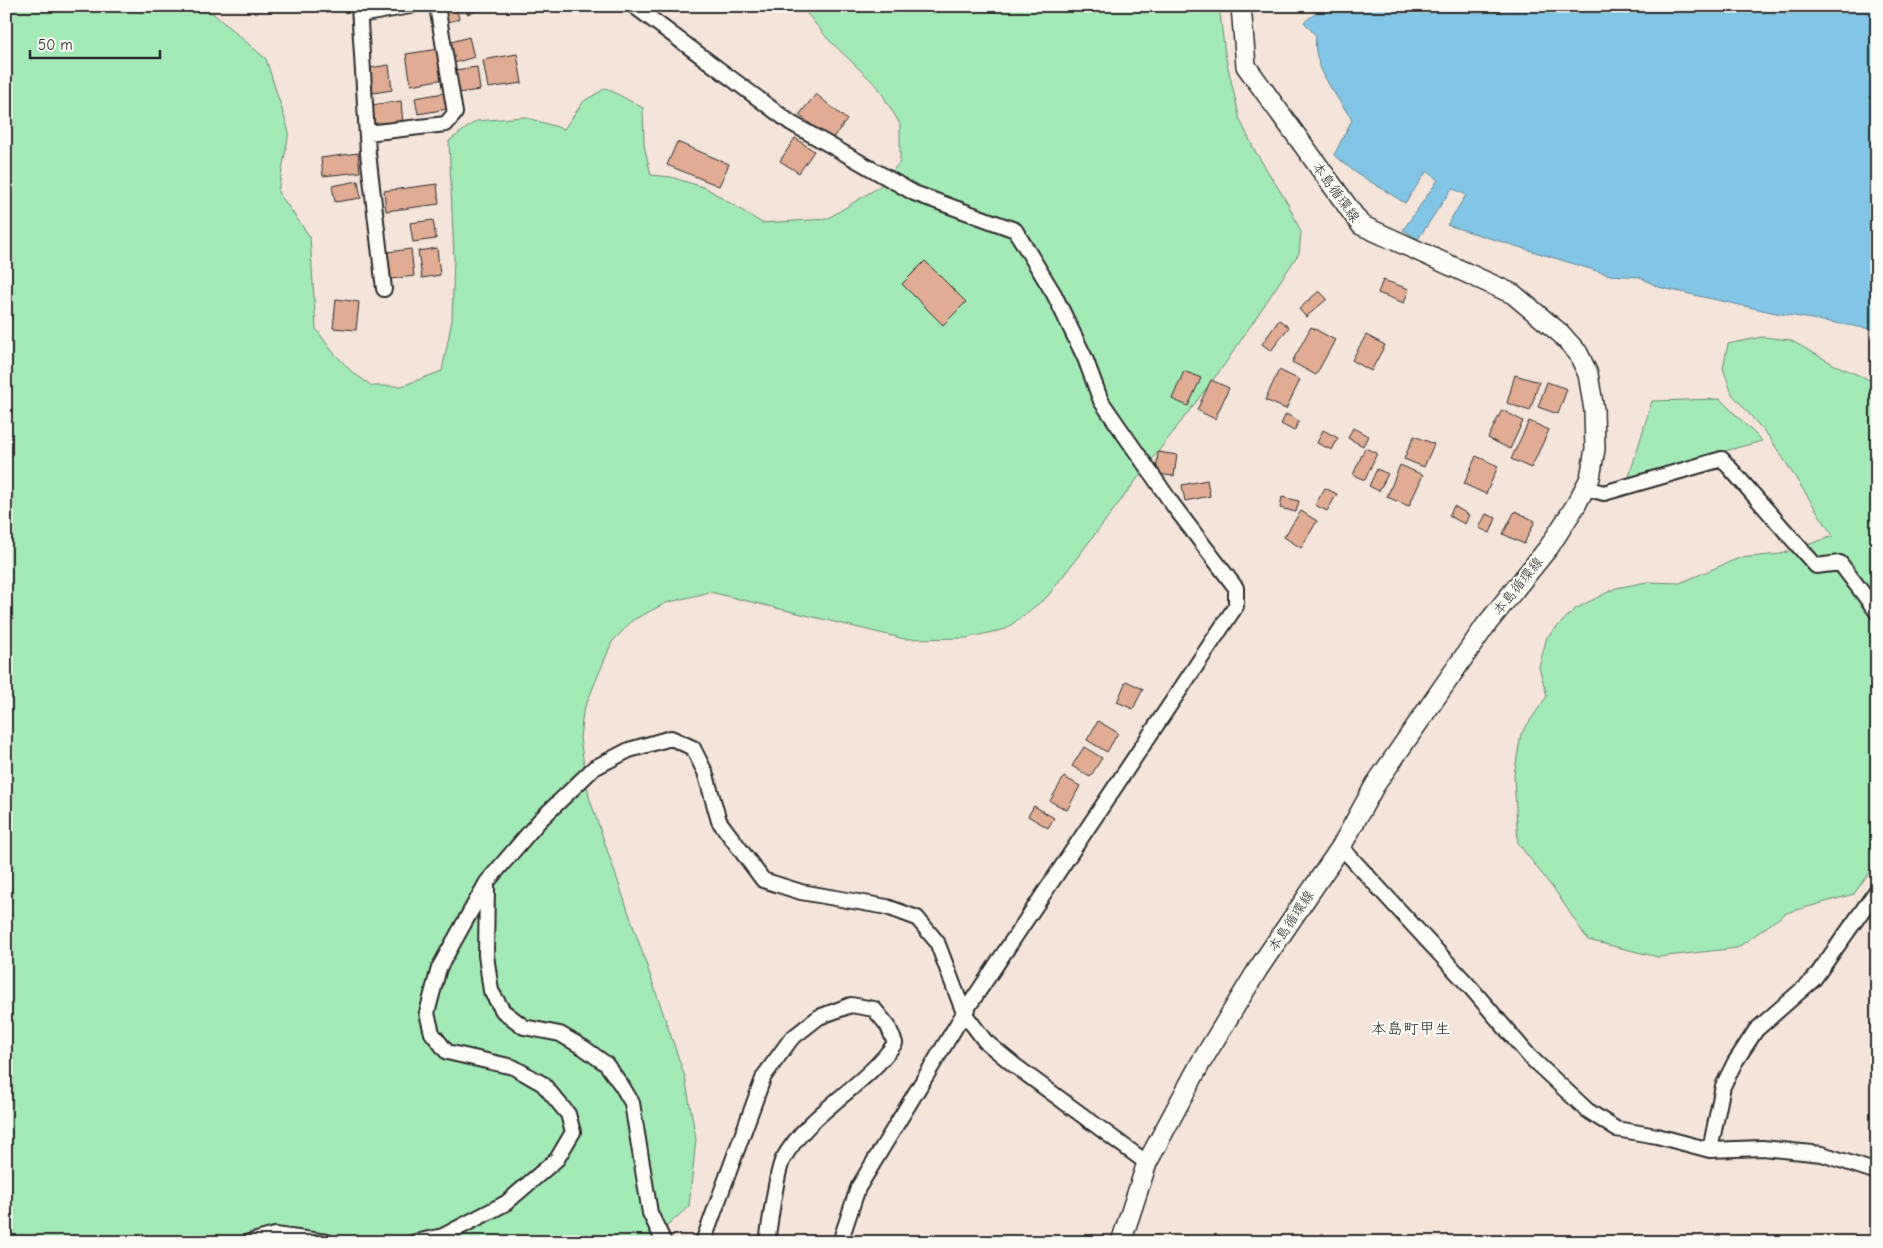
<svg xmlns="http://www.w3.org/2000/svg" width="1883" height="1248" font-family="'Comic Neue','Klee One',sans-serif">
<style>
.green{fill:#a4eab6;stroke:#688a70}
.water{fill:#83c5e4;stroke:#60879a}
.building{fill:#e0ad94;stroke:#2b2b2b}
.lines{fill:none;stroke-linecap:round;stroke-linejoin:round}
.minor-casing{stroke:#2b2b2b;stroke-width:18}
.secondary-casing{stroke:#2b2b2b;stroke-width:22}
.minor{stroke:#fdfcf7;stroke-width:14}
.secondary{stroke:#fdfcf7;stroke-width:19}
.labels{text-anchor:middle;dominant-baseline:central;stroke-width:4.5;stroke-linejoin:round;paint-order:stroke}
.street-label{font-size:14px;fill:#2b2b2b;stroke:#fdfcf7}
.quarter-label{font-size:16px;fill:#2b2b2b;stroke:#fdfcf7}
</style>
<rect width="100%" height="100%" fill="#f4e4d9"/>
<filter id="ink" filterUnits="userSpaceOnUse"><feTurbulence type="fractalNoise" baseFrequency=".02" numOctaves="2"/><feDisplacementMap in="SourceGraphic" scale="10" xChannelSelector="R" yChannelSelector="G"/><feConvolveMatrix kernelMatrix="1 2 1 2 8 2 1 2 1" color-interpolation-filters="sRGB"/></filter>
<g filter="url(#ink)">
<path class="green" d="M6 6H204L266 59 289 132 278 192 310 237 316 329 332 351 352 372 372 386H402L442 371 452 320 454 259 449 141 476 121 524 117 564 129 584 101 606 88 643 108 644 145 651 175 671 177 706 188 762 223 827 219 879 187 900 162V124L878 87 828 39 801 6H1219L1225 54 1240 120 1255 151 1288 204 1301 232 1299 253 1225 364 1047 597 1006 629 966 638 905 639 710 592 666 603 633 620 612 642 583 712 580 738 589 797 685 1077 696 1139 689 1206 650 1242H6Z
M1762 337 1790 340 1835 365 1877 383V861L1854 894 1786 913 1737 948 1658 957 1588 940 1556 892 1518 843 1514 775 1521 734 1547 696 1539 667 1547 637 1575 609 1616 588 1647 582 1680 583 1739 558 1781 554 1833 536 1770 438 1732 394 1723 368 1728 344Z
M1720 399 1762 441 1629 477 1652 401Z"/>
<path class="water" d="M1316 6H1877V330L1776 313 1658 287 1640 277 1610 275 1447 225 1466 195 1452 188 1418 239 1403 230 1438 180 1427 171 1405 203 1355 172 1334 155 1352 120C1337 96 1311 66 1316 36L1304 22 1315 14Z"/>
<path class="building" d="M316 6H351V8L317 11Z
M437 6H456L459 19 442 24Z
M465 6H493L467 14Z
M469 37 474 57 454 63 448 43Z
M439 49 444 79 411 85 406 54Z
M517 54 522 83 488 88 483 60Z
M389 65 392 90 373 93 370 68Z
M477 67 480 90 458 93 455 70Z
M444 93 447 109 418 114 415 98Z
M816 94 847 120 831 140 799 115Z
M401 101 403 124 374 128 371 105Z
M795 138 814 151 799 173 780 161Z
M677 142 729 164 719 186 667 165Z
M358 153 360 172 323 176 321 158Z
M358 181 361 198 335 202 332 186Z
M437 184 439 204 386 211 384 191Z
M433 220 436 239 413 242 410 223Z
M437 248 440 275 422 278 418 251Z
M411 249 414 276 391 279 387 252Z
M925 261 966 302 943 325 902 284Z
M1383 280 1409 289 1404 303 1378 293Z
M1319 291 1327 299 1306 317 1299 309Z
M336 299 359 302 356 330 333 328Z
M1279 320 1289 327 1271 351 1262 344Z
M1311 327 1335 340 1316 375 1292 362Z
M1366 335 1385 345 1371 371 1352 360Z
M1279 370 1300 380 1286 409 1265 400Z
M1184 371 1201 378 1188 406 1172 399Z
M1515 375 1539 382 1530 411 1507 403Z
M1211 380 1229 388 1215 419 1197 410Z
M1547 382 1567 389 1558 414 1538 407Z
M1502 410 1523 421 1510 449 1488 438Z
M1286 414 1299 421 1294 431 1281 424Z
M1529 421 1549 430 1531 468 1511 459Z
M1353 428 1368 436 1363 446 1348 438Z
M1323 430 1338 438 1332 450 1317 443Z
M1414 436 1434 444 1424 467 1404 459Z
M1365 448 1377 453 1365 480 1353 475Z
M1158 452 1177 455 1174 476 1156 474Z
M1476 456 1498 466 1486 494 1464 484Z
M1400 465 1423 475 1409 506 1387 497Z
M1377 469 1388 474 1379 491 1369 486Z
M1207 480 1210 496 1185 501 1182 485Z
M1325 488 1337 494 1327 511 1315 505Z
M1282 497 1299 501 1296 512 1280 508Z
M1454 506 1469 515 1465 524 1449 516Z
M1301 511 1317 521 1301 548 1284 537Z
M1515 511 1535 521 1524 544 1503 534Z
M1486 514 1496 518 1490 533 1479 528Z
M1126 681 1143 689 1133 709 1117 702Z
M1098 721 1118 733 1107 752 1087 740Z
M1084 747 1102 758 1090 777 1072 766Z
M1064 777 1080 786 1067 810 1050 801Z
M1034 806 1054 818 1048 828 1028 816Z"/>
<g class="lines">
<defs>
<path id="minor" d="M359 6 368 153 384 289
M634 6 791 123 914 193 1015 230 1054 294 1085 358 1101 401 1173 505 1236 588V606L964 1013 858 1188 840 1242
M360 15 410 6
M367 133 446 124 455 113 437 6
M1585 488 1604 493 1722 459 1816 566 1840 563 1877 612
M1341 847 1471 988 1530 1057 1587 1110 1616 1129 1657 1136 1710 1150 1762 1148 1822 1154 1877 1172
M487 886 486 955 491 991 503 1011 524 1027 560 1034 584 1048 606 1064 622 1086 632 1103 650 1213 664 1242
M1710 1150 1723 1086 1735 1062 1756 1030 1814 979 1877 890
M249 1242 275 1235 327 1242
M415 1242 443 1236 506 1203 557 1159 573 1132 568 1114 543 1084 513 1067 447 1052 432 1033 427 1013 439 968 487 882 540 820 594 768 629 750 671 738 693 748 705 772 719 821 763 880 801 892 887 907 917 918 937 942 964 1013 985 1041 1014 1065 1147 1163
M703 1242 764 1076 791 1039 819 1017 851 1005 874 1009 888 1026 895 1043C865 1087 810 1111 783 1159 776 1172 770 1224 767 1242"/>
<path id="secondary" d="M1121 1242 1147 1163 1200 1064 1258 969 1341 847 1375 785 1486 625 1549 547 1576 505 1590 478 1595 449 1594 410 1588 374 1578 353 1561 334 1513 294 1361 225 1246 66 1241 6"/>
</defs>
<use href="#minor" class="minor-casing"/>
<use href="#secondary" class="secondary-casing"/>
<use href="#minor" class="minor"/>
<use href="#secondary" class="secondary"/>
</g>
</g>
<g class="labels">
<g class="street-label">
<text transform="translate(1336 192) rotate(54)">本島循環線</text>
<text transform="translate(1518 586) rotate(-51)">本島循環線</text>
<text transform="translate(1291 921) rotate(-56)">本島循環線</text>
</g>
<g class="quarter-label">
<text x="1411" y="1029">本島町甲生</text>
</g>
</g>
<rect width="1883" height="1248" fill="none" stroke="#fdfcf7" stroke-width="25"/>
<rect x="12" y="12" width="1858" height="1223" fill="none" stroke="#2b2b2b" stroke-width="2" filter="url(#ink)"/>
<path d="M30 50v8h130v-8" fill="none" stroke="#2b2b2b" stroke-width="2.5"/>
<text x="38" y="50" font-size="15" fill="#2b2b2b" stroke="#fdfcf7" stroke-width="4" paint-order="stroke">50 m</text>
</svg>
